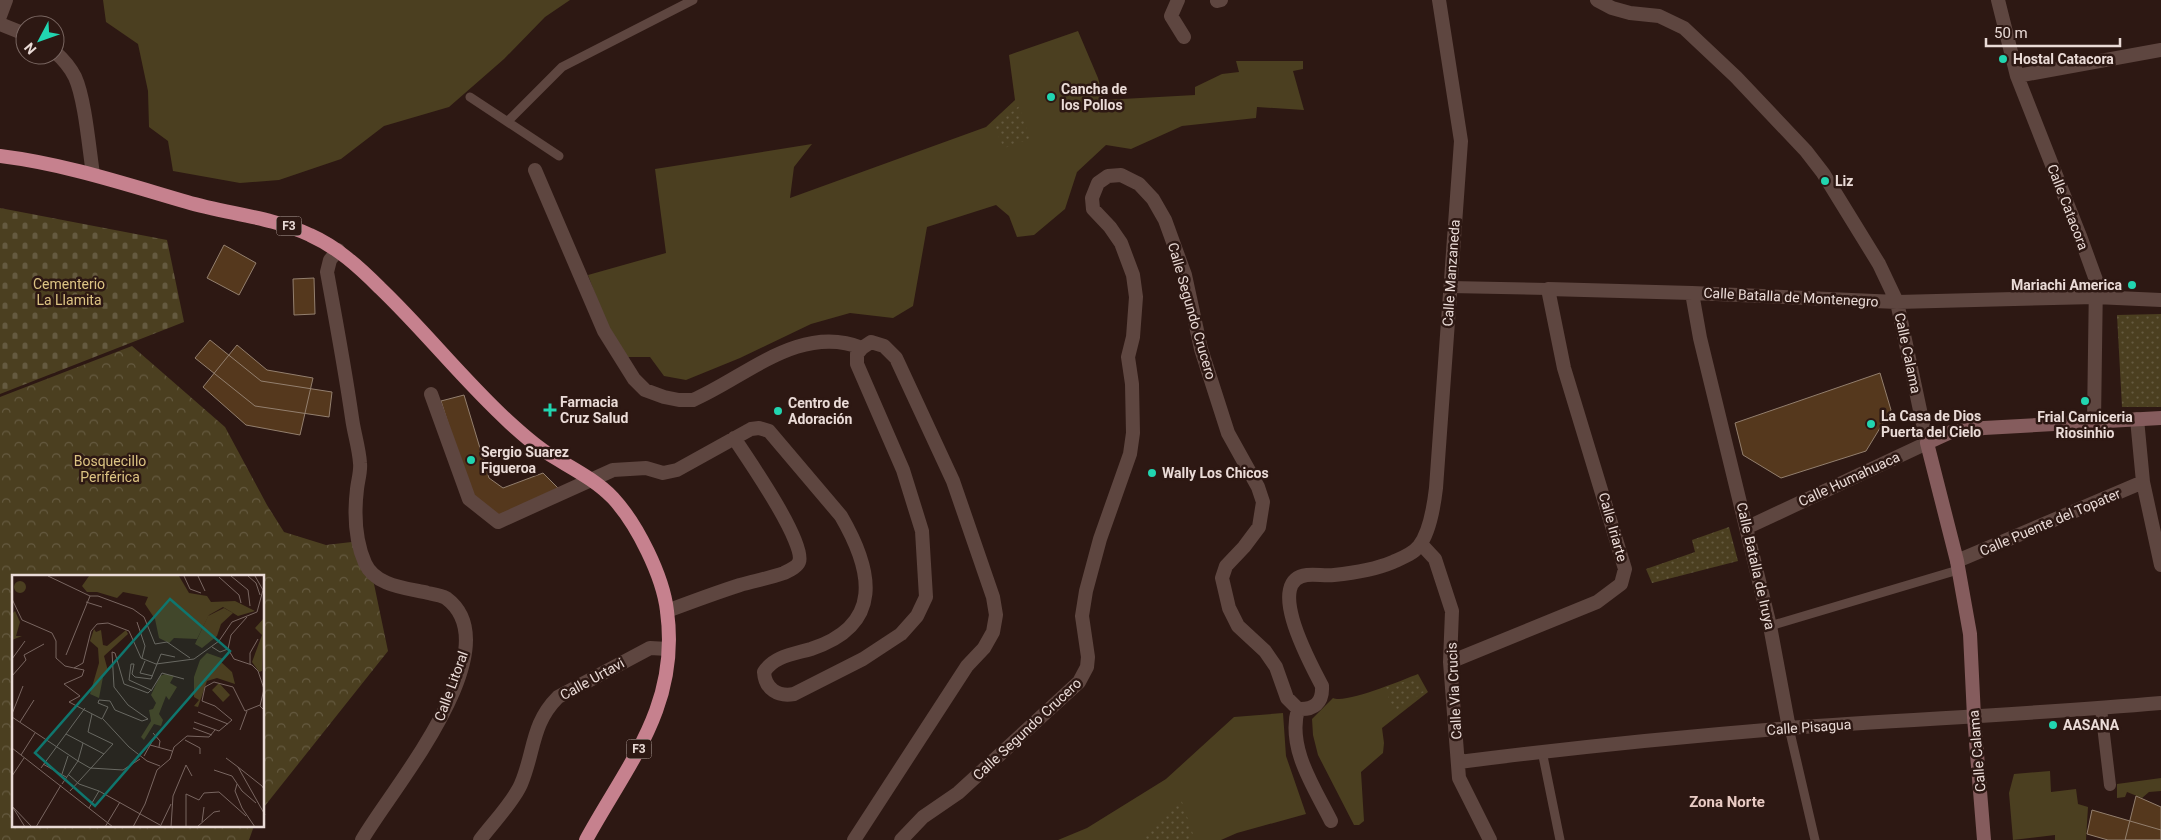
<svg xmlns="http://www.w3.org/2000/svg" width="2161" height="840" font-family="Roboto,sans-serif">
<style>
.grass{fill:#4b3f20}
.forest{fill:url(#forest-crowns)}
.cemetery{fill:url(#cemetery-stones)}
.park{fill:url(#park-dots)}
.building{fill:#55381d;stroke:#937f6e}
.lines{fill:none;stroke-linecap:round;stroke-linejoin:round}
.service{stroke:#5e4640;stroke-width:9}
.pedestrian{stroke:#5e4640;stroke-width:12}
.minor{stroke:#5e4640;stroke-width:14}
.secondary{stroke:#855c5d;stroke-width:14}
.trunk{stroke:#c6818e;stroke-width:14}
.poi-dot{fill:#21d5b0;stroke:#2d1813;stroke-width:2}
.labels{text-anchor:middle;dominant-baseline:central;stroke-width:5;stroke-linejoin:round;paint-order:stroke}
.shield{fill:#2d1813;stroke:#b1a09c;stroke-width:1}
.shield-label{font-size:12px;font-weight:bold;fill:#eadbd7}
.poi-label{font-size:14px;font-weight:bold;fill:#eadbd7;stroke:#2d1813;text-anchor:start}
.street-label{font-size:14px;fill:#eadbd7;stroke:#2d1813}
.park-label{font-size:14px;fill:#dcc383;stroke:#2d1813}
.neighbourhood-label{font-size:15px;font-weight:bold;fill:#e9cbc4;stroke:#2d1813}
.inset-road{fill:none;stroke:#796661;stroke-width:1}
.view{fill:#0f766e;fill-opacity:0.15;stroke:#0f766e;stroke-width:2.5}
.inset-edge{fill:none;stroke:#eadbd7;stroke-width:2.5}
</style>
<defs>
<pattern id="forest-crowns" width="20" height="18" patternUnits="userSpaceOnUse" patternTransform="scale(1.25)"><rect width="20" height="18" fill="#4b3f20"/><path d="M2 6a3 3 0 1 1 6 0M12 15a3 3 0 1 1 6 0" fill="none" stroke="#655a40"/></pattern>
<pattern id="cemetery-stones" width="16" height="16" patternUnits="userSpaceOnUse" patternTransform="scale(1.25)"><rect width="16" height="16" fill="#4b3f20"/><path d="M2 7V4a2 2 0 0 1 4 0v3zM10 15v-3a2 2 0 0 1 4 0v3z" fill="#655a40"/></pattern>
<pattern id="park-dots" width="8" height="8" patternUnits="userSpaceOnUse" patternTransform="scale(1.25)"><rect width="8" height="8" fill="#4b3f20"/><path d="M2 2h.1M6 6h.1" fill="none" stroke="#655a40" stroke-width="1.8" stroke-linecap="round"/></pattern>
</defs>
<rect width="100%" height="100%" fill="#2d1813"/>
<path class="grass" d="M103 0H570L545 17 504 59 449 107 384 126 341 159 279 180 240 183 173 171 168 141 149 127 148 91 138 44 106 22Z
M1078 31 1098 78 1104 100 1195 95V87L1222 74 1239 72 1236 61H1303V69L1293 71 1304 110 1257 107 1256 118 1182 126 1131 149 1106 145 1077 172 1065 209 1034 235 1017 237 1009 216 996 205 927 227 913 306 893 318 850 313 811 324 740 358 686 380 664 376 650 357H626L604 318 588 275 666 253 655 169 812 144 794 167 790 198 986 127 1015 100 1009 55Z
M1418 674 1428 692 1382 728 1384 743 1383 753 1361 772 1364 821 1359 825H1354L1318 755 1313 735 1312 719 1333 698C1346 704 1402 680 1418 674Z
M1283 713 1286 756 1306 814 1237 833 1221 840H1058L1087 828 1166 779 1234 717Z
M2050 771 2051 792 2076 789 2078 804 2088 807 2086 840H2055V835L2013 840 2009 793 2014 774Z
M2161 778V791L2149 792 2142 798 2127 792 2125 797 2117 798V784Z"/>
<path class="forest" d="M132 346 225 427 267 505 284 532 326 545 360 541 374 584 388 651 264 807V576H14V826H254L249 840H0V397Z"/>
<path class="cemetery" d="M0 208 167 240 184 322 0 394Z"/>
<path class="park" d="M1019 106 1030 139 1004 148 994 127Z
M2161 314V407H2122L2117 315Z
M1729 527 1738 561 1652 583 1646 569 1695 552 1692 540Z
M1416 678 1424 692 1395 711 1384 688Z
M1181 799 1195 840H1138L1140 838Z"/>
<path class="building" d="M224 245 256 263 239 295 207 278Z
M314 278 315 314 294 315 293 279Z
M210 340 261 381 332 392 329 417 255 406 195 358Z
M237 345 267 370 313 378 300 435 246 425 203 387Z
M1880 373 1891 410 1866 451 1781 478 1743 455 1735 423Z
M464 395 489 478 503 488 543 473 559 489 500 518 469 492 441 401Z
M2136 796 2161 807V840H2125Z
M2092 810 2161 830V840H2108L2087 834Z"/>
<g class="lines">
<path class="service" d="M470 97 559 156
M508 121 562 67 693 0
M1770 626 1958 570
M1789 728 1815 840
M1542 751 1560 840"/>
<path class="pedestrian" d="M1450 287 1548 289
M2101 709 2110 785"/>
<path class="minor" d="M1178 0 1171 16 1184 37
M1597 0 1612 8 1630 13 1659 16 1684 28 1736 77 1806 151 1823 173 1879 264 1897 302 1927 443 1748 527
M1998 0 2017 76 2080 236 2096 280 2094 421
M1217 1 1221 0
M0 16 6 0
M0 24 25 34
M55 52C63 59 70 67 75 77 85 99 89 148 93 174
M2017 76 2161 50
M535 170 604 331 634 379 645 390 664 397 679 400H693C746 377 800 323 862 348
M338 250 330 260 327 272C336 321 345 369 352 418 354 433 359 448 360 463 361 471 358 480 357 489 354 514 355 540 365 563 375 586 406 588 428 593 433 594 441 595 446 598 514 648 389 792 362 840
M1692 293 1700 338 1770 626 1789 728
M431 394 469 499 498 522 613 470 646 468 663 473 677 470 751 429 759 428 769 431 841 516C873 571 884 625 811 649 794 654 774 656 764 672 765 689 778 697 794 694L863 659 901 634 917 616 926 597 922 531 903 470 857 364V354L862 348 871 342 884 346 896 358 953 481 993 597 996 615 993 632 984 648 967 666 854 840
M2137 419 2143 482 2161 565
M1421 544 1435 559 1452 611 1450 662 1459 778 1490 840
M1957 561 2143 482
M667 611C691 602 715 593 740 585 754 581 770 578 784 573 790 570 797 567 799 562 807 544 746 456 734 438
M1450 662 1597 602 1621 584 1625 569 1564 368 1548 289 1692 293 1897 302 2095 297 2161 300
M1298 709C1287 748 1314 787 1331 821
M1459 762C1568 748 1678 737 1789 728 1913 719 2037 714 2161 703
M480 840C492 824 514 801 521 784 535 751 531 724 558 697L650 648 668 649
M901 840 923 817 958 793 1079 682 1087 667 1088 657 1082 616 1086 591 1100 539 1130 454 1133 433 1132 384 1128 357 1133 337 1136 297 1133 275 1121 243 1110 227 1093 209 1092 198 1098 183 1108 176 1121 175 1139 184 1153 199 1165 220 1185 275 1201 349 1228 433 1258 487 1263 502 1259 527 1244 547 1226 566 1222 578 1229 608 1238 626 1265 651 1276 667 1287 698 1298 709C1314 710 1323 703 1322 686 1313 668 1263 580 1307 575 1316 574 1325 576 1334 575 1354 573 1374 570 1393 562 1402 558 1413 554 1419 546 1430 532 1434 505 1436 488L1461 141 1439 0"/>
<path class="secondary" d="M1984 840 1974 717 1970 634 1957 561 1927 443 1951 432 1984 428 2161 418"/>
<path class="trunk" d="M0 156C65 164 125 184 187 202 228 214 272 217 310 235 337 247 359 267 380 288 425 331 464 381 510 423 521 433 532 443 544 451 567 466 594 478 613 498 637 524 663 576 667 611 680 706 628 763 586 840"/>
</g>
<g class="poi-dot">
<circle cx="2003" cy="59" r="5"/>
<circle cx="1051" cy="97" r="5"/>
<circle cx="1825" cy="181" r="5"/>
<circle cx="2132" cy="285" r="5"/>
<circle cx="2085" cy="401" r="5"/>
<path d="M547.5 402.5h5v5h5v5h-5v5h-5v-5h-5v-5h5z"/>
<circle cx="778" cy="411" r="5"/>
<circle cx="1871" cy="424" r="5"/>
<circle cx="471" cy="460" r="5"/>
<circle cx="1152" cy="473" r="5"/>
<circle cx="2053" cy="725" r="5"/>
</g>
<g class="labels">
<g class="shield">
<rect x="276.5" y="216.5" width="25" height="19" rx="4"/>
<rect x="626.5" y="739.5" width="25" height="19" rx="4"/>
</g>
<g class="shield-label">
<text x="289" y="226">F3</text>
<text x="639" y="749">F3</text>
</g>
<g class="poi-label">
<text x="2013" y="59">Hostal Catacora</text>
<text x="1061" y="89">Cancha de<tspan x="1061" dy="16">los Pollos</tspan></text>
<text x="1835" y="181">Liz</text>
<text x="2122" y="285" text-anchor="end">Mariachi America</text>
<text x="560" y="402">Farmacia<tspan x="560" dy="16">Cruz Salud</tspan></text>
<text x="788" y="403">Centro de<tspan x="788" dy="16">Adoración</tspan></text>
<text x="1881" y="416">La Casa de Dios<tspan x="1881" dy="16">Puerta del Cielo</tspan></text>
<text x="2085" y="417" text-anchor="middle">Frial Carniceria<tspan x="2085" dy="16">Riosinhio</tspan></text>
<text x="481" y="452">Sergio Suarez<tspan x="481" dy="16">Figueroa</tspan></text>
<text x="1162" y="473">Wally Los Chicos</text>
<text x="2063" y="725">AASANA</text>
</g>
<g class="street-label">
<text transform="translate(2068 207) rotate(69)">Calle Catacora</text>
<text transform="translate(1451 273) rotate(-86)">Calle Manzaneda</text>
<text transform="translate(1791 297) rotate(3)">Calle Batalla de Montenegro</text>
<text transform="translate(1192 311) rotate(74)">Calle Segundo Crucero</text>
<text transform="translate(1908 353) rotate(78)">Calle Calama</text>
<text transform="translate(1849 479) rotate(-25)">Calle Humahuaca</text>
<text transform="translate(2050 522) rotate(-23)">Calle Puente del Topater</text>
<text transform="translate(1613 527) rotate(74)">Calle Iriarte</text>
<text transform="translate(1756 566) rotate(77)">Calle Batalla de Iruya</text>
<text transform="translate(592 679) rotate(-29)">Calle Urtavi</text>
<text transform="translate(451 686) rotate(-70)">Calle Litoral</text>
<text transform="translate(1454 691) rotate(-93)">Calle Via Crucis</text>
<text transform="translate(1809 727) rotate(-4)">Calle Pisagua</text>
<text transform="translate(1027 729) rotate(-43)">Calle Segundo Crucero</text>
<text transform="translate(1977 751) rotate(-95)">Calle Calama</text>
</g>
<g class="park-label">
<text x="69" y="284">Cementerio<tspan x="69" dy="16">La Llamita</tspan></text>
<text x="110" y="461">Bosquecillo<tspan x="110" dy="16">Periférica</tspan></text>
</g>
<g class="neighbourhood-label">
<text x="1727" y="802">Zona Norte</text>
</g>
</g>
<g transform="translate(12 575)">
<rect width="252" height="252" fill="#2d1813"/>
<path d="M2 12a6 6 0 1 1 12 0a6 6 0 1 1-12 0ZM3 36 8 47 4 61H10L0 65V39ZM252 43 250 96 247 97 240 87 250 60 243 53ZM82 54 84 57 89 55 91 70 95 71 114 55 116 59 92 81 96 96 91 102 87 123 78 119 87 88 86 73 78 66ZM195 78 212 84 209 87 220 97 223 109 205 103 195 106 186 132 182 131 187 125 182 122V102L188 85ZM153 99 162 101 158 108 165 112 157 125 154 121 147 139 151 145 149 151 142 149 132 165 129 162 139 146 137 135 141 134 144 128 139 120 148 101ZM207 108 218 120 211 127 200 115Z" fill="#4b3f20"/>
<path d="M77 1H167L177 18 195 21 199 27 223 26 243 36 226 41 211 32 197 40 185 64 162 63 157 68 147 63 143 44 133 29 136 22 111 17 105 23 85 17H75L70 11Z" fill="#4b3f20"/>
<path d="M212 33 221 38 209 49 205 61 190 73 183 69 196 41Z" fill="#4b3f20"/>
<path class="inset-road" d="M36 1 78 21H86L121 34 132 42 143 69 155 67 178 83M172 1 178 14 189 18M186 1 193 16M219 1 236 15 238 31M236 1 244 8 248 20M207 2 227 20 229 28M0 24 10 45 40 58 44 66V83L53 91 62 93 71 88 79 56 85 49 96 48 117 56 129 83 144 89 182 84 207 66 220 47 245 37 251 15 243 1M74 27 90 32M235 42 219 60 216 74 222 84 240 90 246 96 252 114 248 131 253 136M125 47 133 71 130 83M200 72 208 77 216 74M54 80 78 21M0 84 13 66M133 86 128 98 141 101M238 89V78L246 64M62 93 72 95 70 101 52 109 68 121 57 127 90 144M0 101 14 85 12 80 32 69M139 116 150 98 172 104M186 137 216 149M0 139 11 111M0 142 66 186 50 209M90 144 96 132 86 128 87 125 98 126 103 135 130 146 136 144 116 130 102 112 100 77 103 78 112 109 136 118 139 115 117 105 119 89H122L120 99 123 102 139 104 149 79 163 82M91 144 117 172 135 186 148 191M8 147 22 125M182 147 207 156 220 145 203 131 190 126 193 112 202 107 221 112 233 136 248 130M181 153 200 160M228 155 235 136M141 158 148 166 147 172M54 159 92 179M173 165 188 173V179M71 168 66 186 78 193 111 195 128 184M138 170 160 176M0 173 101 252M9 180 23 158M132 181 142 163M214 183 226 192 253 240M31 189 54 202M226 192 250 211 253 216M29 193 73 133M202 195 220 201 230 216 244 228M50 199 56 181M57 200 67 209 87 216 148 250M0 201 12 183M225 209 223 216 230 233 243 252M58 216 101 169 76 157 80 139M0 231 20 252M0 231 13 252M77 233 87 216M190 247 192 232M24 252 49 210M93 252 108 227M121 252 133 229 145 195 158 184 162 172 175 161 197 162 203 155M148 252 159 229M159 252 161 221 174 190 180 201M174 252V219L187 225 192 218 207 217 234 241M185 252 202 237 208 236"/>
<path class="view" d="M158 24 218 76 83 231 23 178Z"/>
<rect width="252" height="252" class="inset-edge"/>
</g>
<g transform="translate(40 40) rotate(229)"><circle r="24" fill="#2d1813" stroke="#796661"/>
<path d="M0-4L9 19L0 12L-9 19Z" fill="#21d5b0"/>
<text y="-8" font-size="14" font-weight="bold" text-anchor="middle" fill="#eadbd7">N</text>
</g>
<path d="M1986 38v8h134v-8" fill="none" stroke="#eadbd7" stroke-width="2.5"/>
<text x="1994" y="38" font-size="15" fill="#eadbd7" stroke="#2d1813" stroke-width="4" paint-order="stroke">50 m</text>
</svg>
